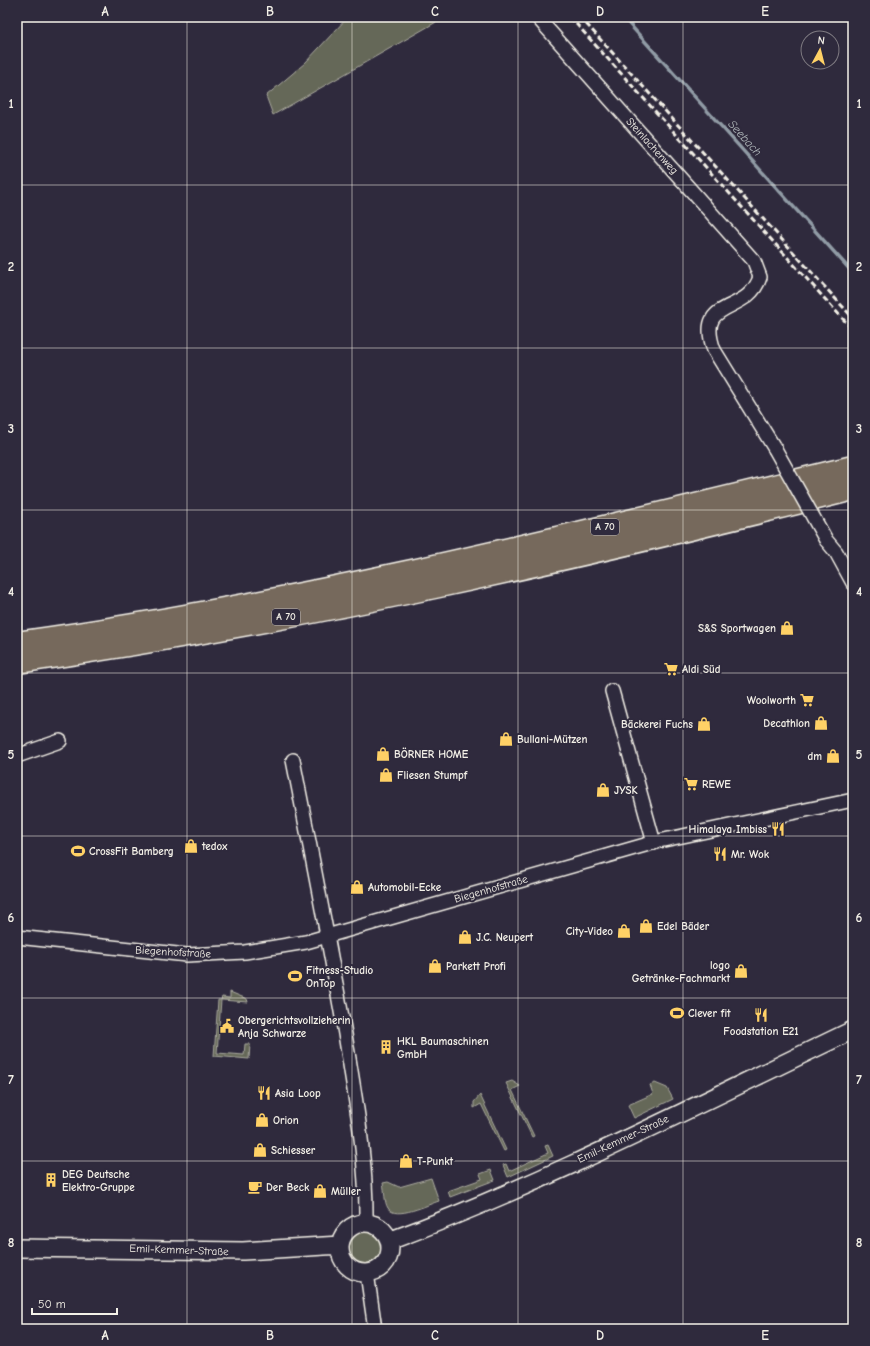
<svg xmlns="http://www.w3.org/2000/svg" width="870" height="1346" font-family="'Comic Neue',sans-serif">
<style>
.green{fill:#656758;stroke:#acaca0}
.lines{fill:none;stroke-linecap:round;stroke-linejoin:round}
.stream{stroke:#919ca6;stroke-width:3.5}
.minor-casing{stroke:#f4f1e8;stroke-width:16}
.tertiary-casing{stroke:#f4f1e8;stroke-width:20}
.motorway-casing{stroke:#f4f1e8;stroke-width:25}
.minor{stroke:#2f2a3d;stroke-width:13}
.tertiary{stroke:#2f2a3d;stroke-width:17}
.motorway{stroke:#76695c;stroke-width:22}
.rail{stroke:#f4f1e8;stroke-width:3;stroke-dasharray:6 3;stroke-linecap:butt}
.minor-bridge-casing{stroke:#f4f1e8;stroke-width:16;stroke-linecap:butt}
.minor-bridge{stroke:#2f2a3d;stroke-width:13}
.grid{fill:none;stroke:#f4f1e8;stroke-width:1;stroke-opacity:0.55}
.labels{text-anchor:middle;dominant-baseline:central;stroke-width:4;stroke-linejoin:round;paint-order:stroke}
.shield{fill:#2f2a3d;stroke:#b9b5b5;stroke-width:1}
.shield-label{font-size:10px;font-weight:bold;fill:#f4f1e8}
.street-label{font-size:11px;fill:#f4f1e8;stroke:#2f2a3d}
.poi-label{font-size:11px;font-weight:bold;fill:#f4f1e8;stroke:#2f2a3d;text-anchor:start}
.water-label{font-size:12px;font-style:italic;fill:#b2b9bc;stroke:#2f2a3d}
.neatline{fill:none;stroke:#f4f1e8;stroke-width:1.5}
.grid-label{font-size:13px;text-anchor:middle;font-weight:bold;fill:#f4f1e8}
</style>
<rect width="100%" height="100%" fill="#2f2a3d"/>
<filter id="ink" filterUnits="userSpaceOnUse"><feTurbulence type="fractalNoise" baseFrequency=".025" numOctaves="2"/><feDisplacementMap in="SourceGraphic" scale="8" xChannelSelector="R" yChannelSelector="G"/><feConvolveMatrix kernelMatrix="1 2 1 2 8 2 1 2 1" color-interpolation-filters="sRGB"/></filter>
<g filter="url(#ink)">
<path class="green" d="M348 17H445L273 115 266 96 305 63Z
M230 992 247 999 248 1002 221 1000 217 1053 244 1055 245 1044H250L249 1059 214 1056 218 1000H221L222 997 230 998Z
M512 1081 520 1086 512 1090 534 1136 532 1137 506 1083Z
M655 1083 667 1088 673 1099 634 1118 628 1105 653 1094 650 1085Z
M480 1095 506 1150 504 1151 481 1104 474 1108V1102Z
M548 1145 553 1156 508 1177 503 1165 506 1164 509 1171 548 1153 545 1146Z
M491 1170 495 1180 450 1197 448 1191 482 1179 480 1174Z
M431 1178 439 1201C429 1204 395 1221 388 1208 384 1202 385 1191 383 1183L388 1182 399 1187Z
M348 1247a17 17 0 1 1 34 0a17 17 0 1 1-34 0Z"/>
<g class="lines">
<path class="stream" d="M623 17 853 273"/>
<defs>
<path id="minor" d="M537 17 754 261 760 277C747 317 695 296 714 350L775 449
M826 540 836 552 853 583
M612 691 654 843
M17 756 60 741
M293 760C311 851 329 942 345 1034 355 1097 367 1158 366 1223
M17 937 187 955 245 952 306 942 659 841 853 800
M367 1273 375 1329"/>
<path id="tertiary" d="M340 1248a25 25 0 1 1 50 0a25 25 0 1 1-50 0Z
M389 1241C548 1182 700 1103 853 1030
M17 1248 243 1251 340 1245"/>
<path id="motorway" d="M17 643C299 604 576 534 853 467
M17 662C299 622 577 558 853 489"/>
</defs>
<use href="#minor" class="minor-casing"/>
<use href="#tertiary" class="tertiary-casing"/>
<use href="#motorway" class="motorway-casing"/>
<use href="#minor" class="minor"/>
<use href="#tertiary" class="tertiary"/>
<use href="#motorway" class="motorway"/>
<path class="rail" d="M570 17 853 330
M580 17 853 318"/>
<defs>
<path id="minor-bridge" d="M775 449 826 540"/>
</defs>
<use href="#minor-bridge" class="minor-bridge-casing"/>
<use href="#minor-bridge" class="minor-bridge"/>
</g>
</g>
<path class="grid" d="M187 17V1329M352 17V1329M518 17V1329M683 17V1329M17 185H853M17 348H853M17 510H853M17 673H853M17 836H853M17 998H853M17 1161H853"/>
<defs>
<symbol id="shop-bare" viewBox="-9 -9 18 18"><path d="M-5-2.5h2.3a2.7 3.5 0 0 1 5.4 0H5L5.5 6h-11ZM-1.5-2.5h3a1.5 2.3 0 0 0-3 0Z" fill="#ffd166" stroke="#2f2a3d" stroke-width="2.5" paint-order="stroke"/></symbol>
<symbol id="supermarket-bare" viewBox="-9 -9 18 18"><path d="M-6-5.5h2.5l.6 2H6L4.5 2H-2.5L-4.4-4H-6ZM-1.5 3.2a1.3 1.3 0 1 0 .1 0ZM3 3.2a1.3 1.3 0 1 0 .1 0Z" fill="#ffd166" stroke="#2f2a3d" stroke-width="2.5" paint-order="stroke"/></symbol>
<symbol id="restaurant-bare" viewBox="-9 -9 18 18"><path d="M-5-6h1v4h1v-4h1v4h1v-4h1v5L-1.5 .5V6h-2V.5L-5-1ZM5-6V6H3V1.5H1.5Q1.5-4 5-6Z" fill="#ffd166" stroke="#2f2a3d" stroke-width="2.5" paint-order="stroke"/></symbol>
<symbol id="stadium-bare" viewBox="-9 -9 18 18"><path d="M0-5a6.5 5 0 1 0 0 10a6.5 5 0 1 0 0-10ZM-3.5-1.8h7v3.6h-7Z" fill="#ffd166" stroke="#2f2a3d" stroke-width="2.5" paint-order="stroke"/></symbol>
<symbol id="civic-bare" viewBox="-9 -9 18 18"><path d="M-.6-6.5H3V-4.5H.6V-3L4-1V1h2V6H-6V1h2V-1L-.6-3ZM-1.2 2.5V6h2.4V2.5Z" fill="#ffd166" stroke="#2f2a3d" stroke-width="2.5" paint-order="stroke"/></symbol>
<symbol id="building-bare" viewBox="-9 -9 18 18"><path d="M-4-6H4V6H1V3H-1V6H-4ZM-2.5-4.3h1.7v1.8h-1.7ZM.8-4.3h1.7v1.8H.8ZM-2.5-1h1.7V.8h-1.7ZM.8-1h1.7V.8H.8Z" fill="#ffd166" stroke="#2f2a3d" stroke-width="2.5" paint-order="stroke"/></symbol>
<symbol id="cafe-bare" viewBox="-9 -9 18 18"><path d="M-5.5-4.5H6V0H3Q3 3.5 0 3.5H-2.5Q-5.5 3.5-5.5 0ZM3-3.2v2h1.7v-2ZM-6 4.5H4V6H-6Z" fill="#ffd166" stroke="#2f2a3d" stroke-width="2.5" paint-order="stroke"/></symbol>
</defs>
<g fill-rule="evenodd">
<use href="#shop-bare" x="777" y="618" width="20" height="20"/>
<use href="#supermarket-bare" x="661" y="659" width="20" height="20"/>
<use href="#supermarket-bare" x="797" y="690" width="20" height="20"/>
<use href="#shop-bare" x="811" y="713" width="20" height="20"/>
<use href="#shop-bare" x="694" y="714" width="20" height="20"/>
<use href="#shop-bare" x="496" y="729" width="20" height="20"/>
<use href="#shop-bare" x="373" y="744" width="20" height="20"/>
<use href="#shop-bare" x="823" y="746" width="20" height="20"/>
<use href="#shop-bare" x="376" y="765" width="20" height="20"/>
<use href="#supermarket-bare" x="681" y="774" width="20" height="20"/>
<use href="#shop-bare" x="593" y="780" width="20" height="20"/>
<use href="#restaurant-bare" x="768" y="819" width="20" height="20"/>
<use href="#shop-bare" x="181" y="836" width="20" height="20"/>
<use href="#stadium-bare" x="68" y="841" width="20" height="20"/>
<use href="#restaurant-bare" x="710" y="844" width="20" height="20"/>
<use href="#shop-bare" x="347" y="877" width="20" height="20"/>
<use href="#shop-bare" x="636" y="916" width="20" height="20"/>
<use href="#shop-bare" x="614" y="921" width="20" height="20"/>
<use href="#shop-bare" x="455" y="927" width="20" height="20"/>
<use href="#shop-bare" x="425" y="956" width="20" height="20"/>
<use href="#shop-bare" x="731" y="961" width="20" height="20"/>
<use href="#stadium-bare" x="285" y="966" width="20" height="20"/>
<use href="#stadium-bare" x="667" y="1003" width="20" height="20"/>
<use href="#restaurant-bare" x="751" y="1005" width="20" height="20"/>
<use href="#civic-bare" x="217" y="1016" width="20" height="20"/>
<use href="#building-bare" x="376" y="1037" width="20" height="20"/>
<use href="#restaurant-bare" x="254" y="1083" width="20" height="20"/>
<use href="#shop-bare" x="252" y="1110" width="20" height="20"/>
<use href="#shop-bare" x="250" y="1140" width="20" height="20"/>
<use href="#shop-bare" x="396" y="1151" width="20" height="20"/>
<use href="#building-bare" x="41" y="1170" width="20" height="20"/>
<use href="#cafe-bare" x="245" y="1177" width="20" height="20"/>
<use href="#shop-bare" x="310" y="1181" width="20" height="20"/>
</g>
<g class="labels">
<g class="shield">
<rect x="591" y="519" width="28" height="16" rx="3"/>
<rect x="272" y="609" width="28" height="16" rx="3"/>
</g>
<g class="shield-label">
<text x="605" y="527">A 70</text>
<text x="286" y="617">A 70</text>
</g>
<g class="street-label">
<text transform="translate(652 146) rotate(48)">Steinlachenweg</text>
<text transform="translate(491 889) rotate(-16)">Biegenhofstraße</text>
<text transform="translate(173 952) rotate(3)">Biegenhofstraße</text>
<text transform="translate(623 1139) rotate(-25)">Emil-Kemmer-Straße</text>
<text transform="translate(179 1250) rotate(2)">Emil-Kemmer-Straße</text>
</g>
<g class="poi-label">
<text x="776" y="628" text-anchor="end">S&amp;S Sportwagen</text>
<text x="682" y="669">Aldi Süd</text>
<text x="796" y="700" text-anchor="end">Woolworth</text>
<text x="810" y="723" text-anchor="end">Decathlon</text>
<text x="693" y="724" text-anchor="end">Bäckerei Fuchs</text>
<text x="517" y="739">Bullani-Mützen</text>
<text x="394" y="754">BÖRNER HOME</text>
<text x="822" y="756" text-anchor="end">dm</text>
<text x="397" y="775">Fliesen Stumpf</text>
<text x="702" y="784">REWE</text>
<text x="614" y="790">JYSK</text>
<text x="767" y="829" text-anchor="end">Himalaya Imbiss</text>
<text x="202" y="846">tedox</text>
<text x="89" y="851">CrossFit Bamberg</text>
<text x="731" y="854">Mr. Wok</text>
<text x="368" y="887">Automobil-Ecke</text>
<text x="657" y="926">Edel Bäder</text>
<text x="613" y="931" text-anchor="end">City-Video</text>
<text x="476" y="937">J.C. Neupert</text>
<text x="730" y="965" text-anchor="end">logo<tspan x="730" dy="13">Getränke-Fachmarkt</tspan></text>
<text x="446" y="966">Parkett Profi</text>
<text x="306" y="970">Fitness-Studio<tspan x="306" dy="13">OnTop</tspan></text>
<text x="688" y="1013">Clever fit</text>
<text x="238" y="1020">Obergerichtsvollzieherin<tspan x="238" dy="13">Anja Schwarze</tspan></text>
<text x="761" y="1031" text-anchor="middle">Foodstation E21</text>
<text x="397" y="1041">HKL Baumaschinen<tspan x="397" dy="13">GmbH</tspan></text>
<text x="275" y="1093">Asia Loop</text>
<text x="273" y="1120">Orion</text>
<text x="271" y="1150">Schiesser</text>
<text x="417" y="1161">T-Punkt</text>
<text x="62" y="1174">DEG Deutsche<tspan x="62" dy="13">Elektro-Gruppe</tspan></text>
<text x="266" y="1187">Der Beck</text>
<text x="331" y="1191">Müller</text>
</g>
<g class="water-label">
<text transform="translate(745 138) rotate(48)">Seebach</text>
</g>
</g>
<rect width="870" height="1346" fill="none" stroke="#2f2a3d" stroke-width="44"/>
<g transform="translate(820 50) rotate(7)"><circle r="19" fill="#2f2a3d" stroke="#7e7a81"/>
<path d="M0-3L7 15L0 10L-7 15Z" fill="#ffd166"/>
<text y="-6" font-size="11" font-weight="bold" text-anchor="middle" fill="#f4f1e8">N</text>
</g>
<path d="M32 1308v6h85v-6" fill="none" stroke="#f4f1e8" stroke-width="2"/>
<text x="38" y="1308" font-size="12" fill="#f4f1e8" stroke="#2f2a3d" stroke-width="3" paint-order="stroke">50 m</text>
<rect x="22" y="22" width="826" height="1302" class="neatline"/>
<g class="grid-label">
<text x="105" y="16">A</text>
<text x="270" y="16">B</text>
<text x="435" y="16">C</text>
<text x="600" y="16">D</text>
<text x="765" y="16">E</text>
<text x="11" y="108">1</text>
<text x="859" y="108">1</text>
<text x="11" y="271">2</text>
<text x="859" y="271">2</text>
<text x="11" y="433">3</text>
<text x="859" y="433">3</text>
<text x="11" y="596">4</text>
<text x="859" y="596">4</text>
<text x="11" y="759">5</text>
<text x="859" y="759">5</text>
<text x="11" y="922">6</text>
<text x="859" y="922">6</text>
<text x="11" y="1084">7</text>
<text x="859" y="1084">7</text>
<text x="11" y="1247">8</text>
<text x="859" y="1247">8</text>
<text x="105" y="1340">A</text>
<text x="270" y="1340">B</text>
<text x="435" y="1340">C</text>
<text x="600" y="1340">D</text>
<text x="765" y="1340">E</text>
</g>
</svg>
